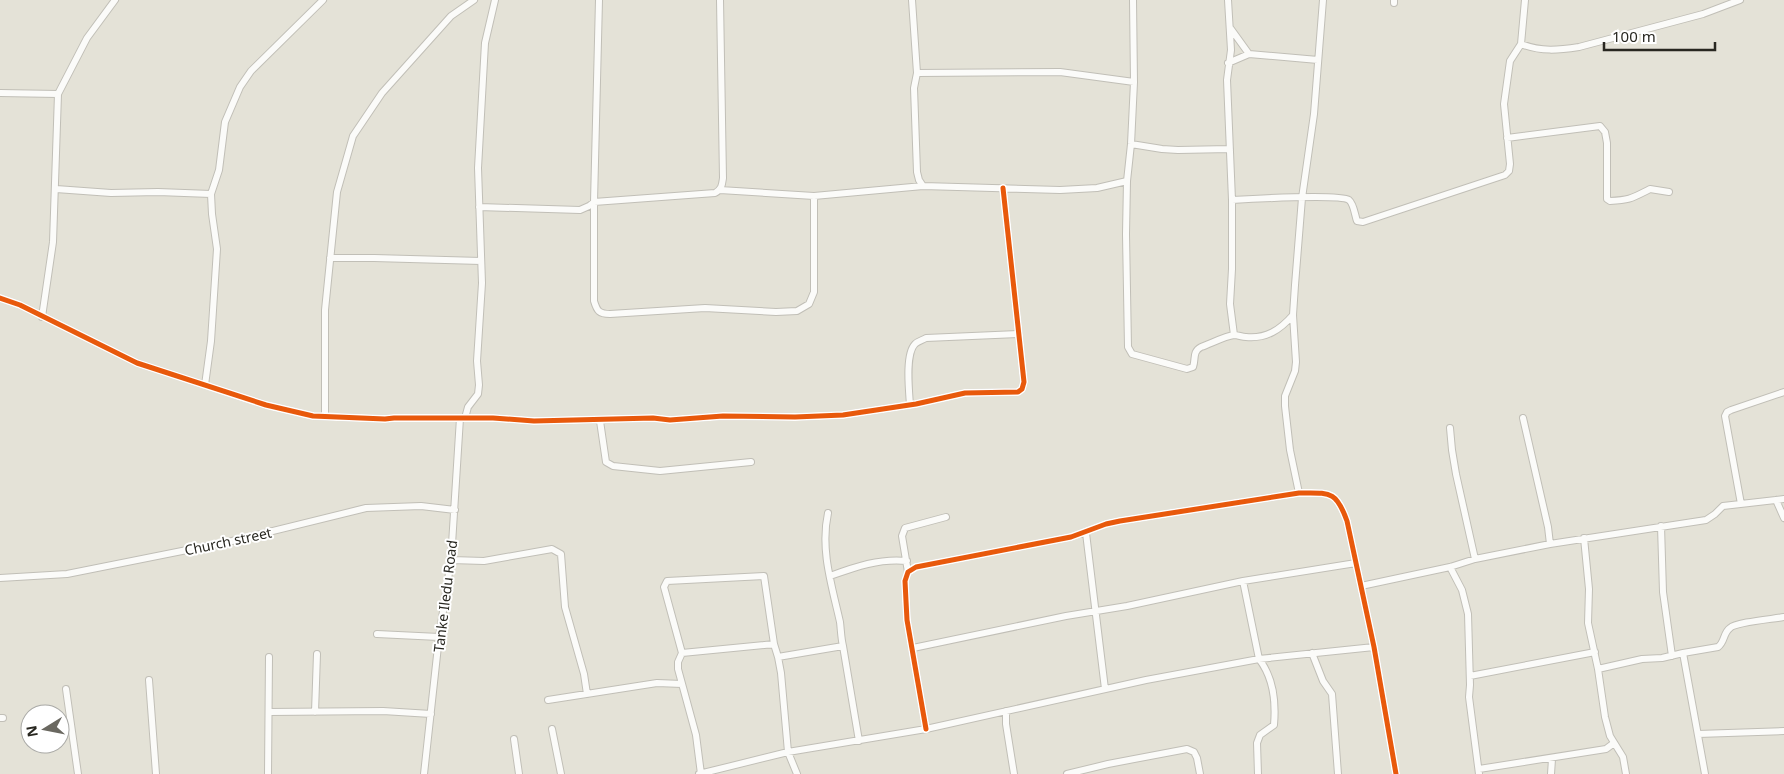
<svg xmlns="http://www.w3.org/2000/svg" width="1784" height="774" font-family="'Noto Sans',sans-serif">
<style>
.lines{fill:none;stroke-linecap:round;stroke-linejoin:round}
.street-casing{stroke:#c1bfb7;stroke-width:8}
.street{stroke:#fbfbf9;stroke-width:6}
.cycleway-casing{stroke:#fff;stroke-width:8}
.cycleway{stroke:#e8590c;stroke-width:5}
.labels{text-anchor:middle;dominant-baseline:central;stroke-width:4;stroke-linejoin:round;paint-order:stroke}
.street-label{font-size:14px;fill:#282720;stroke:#fff}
</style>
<rect width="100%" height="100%" fill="#e4e2d7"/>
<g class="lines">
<defs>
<path id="street" d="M599 0 594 202V301C597 311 599 314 610 314L705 308 776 312 797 311 809 304 814 292V196
M912 0 917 73 914 88 917 172 919 180 923 186 1060 190 1097 188 1127 181
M1133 0 1134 82 1131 144 1127 181 1126 234 1128 347 1132 354 1187 369 1193 367C1196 359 1192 352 1201 347 1210 344 1225 336 1234 335 1238 335 1242 337 1246 337 1266 339 1280 330 1293 315
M1228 0 1231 50 1227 80 1232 200V269L1230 304 1234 335
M1394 3V0
M1231 29 1249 54
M1521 44C1541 52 1559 50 1579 47L1703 14 1740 0
M1228 63 1249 54 1318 60
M917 73 1060 72 1134 82
M0 93 58 94 87 38 115 0
M1507 138 1600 126 1605 132 1607 143V199L1610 201C1631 200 1632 198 1650 189L1669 192
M1131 144 1162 149 1178 150 1230 149
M56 189 111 193 158 192 211 194
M720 190 814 196 923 186
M1232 200C1249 199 1340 194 1349 200 1354 204 1355 216 1357 221L1363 222 1505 175 1509 171 1510 164 1504 104 1510 61 1521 44 1525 0
M479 207 580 210 589 206 594 202 715 193C722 189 722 185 723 178L720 0
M330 258H374L481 261
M0 298 20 305 137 363 266 405 313 416 385 419 394 418H493L534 421 653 418 670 420 723 416 795 417 843 415 916 404 965 393 1018 392 1022 389 1024 382 1003 188
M42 317 53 242 58 94
M205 385 211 341 217 249 212 214 211 194 219 170 225 122 240 87 251 71 323 0
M910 405C909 390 905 354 915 344 918 341 923 340 926 338L1019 334
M325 416V310L337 192 353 136 382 93 451 16 474 0
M465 418 468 407 478 394 479 385 477 361 482 283 478 168 485 43 495 0
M1523 418 1548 527 1550 544
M600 421 606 462 613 466 660 471 751 462
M1450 428 1452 450 1456 474 1475 559
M1299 493 1290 450 1285 406V396L1295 371 1296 362 1293 315 1295 285 1302 198 1314 114 1323 0
M1776 500 1784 518
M1741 504 1725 416 1727 412 1731 410 1784 392
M1661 526 1663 592 1672 656
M1086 533 1105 689
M1584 538 1589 589 1588 623 1598 669 1605 717 1610 736 1623 757 1626 774
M451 560 484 561 552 549 561 554 565 607 584 674 587 694
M1450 567 1462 590 1468 614 1470 685 1469 697 1479 774
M908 572 902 536 905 528 946 517
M830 576C855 567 880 558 907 561
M0 578 67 574 232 541 366 508 421 506 455 510
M1243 581 1259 659C1273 677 1276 702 1274 725L1260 735 1257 743 1258 774
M1361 586 1450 567 1475 559 1550 544 1706 520 1715 514 1723 506 1784 499
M377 634 439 637
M843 646 859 741
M913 648 1066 616 1127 606 1243 581 1356 563
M682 653 664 587 667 581 764 576 774 644 778 657
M1312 653 1323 681 1332 694 1338 774
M1683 653 1705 774
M1598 669 1642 659 1662 658 1683 653 1718 647C1725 642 1723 633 1730 628 1736 622 1774 619 1784 617
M1470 676 1595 652
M149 680 156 774
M66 689 78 774
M548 700 657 683 682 684
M1006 711V724L1014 774
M269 712 383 711 431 714
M315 712 317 654
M0 718H3
M552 729 561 774
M926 729 907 620 906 601 905 581 908 572 916 567 1071 537 1106 524 1120 521 1299 493C1330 493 1336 490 1347 521L1374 647 1396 774
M1698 734 1784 731
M514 739 519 774
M1479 769 1606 749 1614 743
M268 774 269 657
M424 774 439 637 451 560 460 418
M699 774 788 752 926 729 1146 680 1259 659 1374 647
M701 774 696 735 678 669V662L682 653 774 644
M797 774 788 752 781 673 778 657 843 646C841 638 841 630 840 622 832 586 820 550 828 513
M1067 774 1108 764 1187 749 1194 752 1197 758 1200 774
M1551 774 1552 759"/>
</defs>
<use href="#street" class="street-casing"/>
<use href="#street" class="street"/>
<defs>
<path id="cycleway" d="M0 298 20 305 137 363 266 405 313 416 385 419 394 418H493L534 421 653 418 670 420 723 416 795 417 843 415 916 404 965 393 1018 392 1022 389 1024 382 1003 188
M926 729 907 620 906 601 905 581 908 572 916 567 1071 537 1106 524 1120 521 1299 493C1330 493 1336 490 1347 521L1374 647 1396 774"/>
</defs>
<use href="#cycleway" class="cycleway-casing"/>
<use href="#cycleway" class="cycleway"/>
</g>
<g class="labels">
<g class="street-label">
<text transform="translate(228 541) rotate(-12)">Church street</text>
<text transform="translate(445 596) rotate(-83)">Tanke Iledu Road</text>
</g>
</g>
<g transform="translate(45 729) rotate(260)"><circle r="24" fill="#ffffff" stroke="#a9a9a6"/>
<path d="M0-4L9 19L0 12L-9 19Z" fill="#6a6860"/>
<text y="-8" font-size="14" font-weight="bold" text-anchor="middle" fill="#282720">N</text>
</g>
<path d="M1604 42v8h111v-8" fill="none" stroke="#282720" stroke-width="2.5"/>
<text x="1612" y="42" font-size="15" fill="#282720" stroke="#ffffff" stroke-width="4" paint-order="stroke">100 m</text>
</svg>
